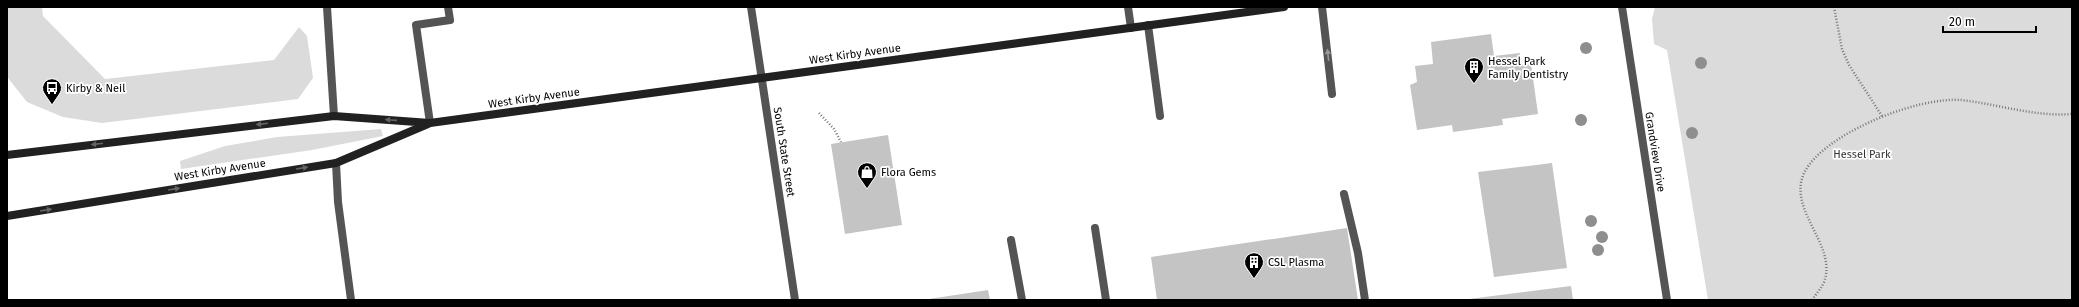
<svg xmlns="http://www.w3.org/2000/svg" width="2079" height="307" font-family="'Fira Sans',sans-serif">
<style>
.green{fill:#dbdbdb}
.building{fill:#c4c4c4}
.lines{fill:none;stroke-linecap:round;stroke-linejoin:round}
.path{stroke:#767676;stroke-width:2.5;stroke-dasharray:1 2;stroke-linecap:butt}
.service{stroke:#545454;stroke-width:8}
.minor{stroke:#545454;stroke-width:8}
.secondary{stroke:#212121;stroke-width:8}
.tree{fill:#8e8e8e}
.oneway{fill:#989898}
.oneway2{fill:#646464}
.labels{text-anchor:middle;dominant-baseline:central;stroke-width:3.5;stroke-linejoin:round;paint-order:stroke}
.street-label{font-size:11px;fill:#000;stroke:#fff}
.poi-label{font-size:11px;fill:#000;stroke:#fff;text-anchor:start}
.park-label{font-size:11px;fill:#323232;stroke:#fff}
</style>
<rect width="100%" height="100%" fill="#fff"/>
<path class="green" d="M7 7H42L43 16 105 79 274 60 299 27 307 36 313 78 298 99 102 123 63 117 27 102 8 78Z
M1655 7H2072V300H1708L1667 50 1654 44 1652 19Z
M381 129 383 136 312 150 181 169 180 161 225 146 277 137Z"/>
<path class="building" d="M1491 34 1494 56 1520 53 1521 65 1531 64 1538 114 1502 119 1503 125 1453 132 1452 125 1417 130 1410 85 1417 82 1415 66 1433 64 1431 42Z
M888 135 902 225 845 234 831 144Z
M1552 163 1567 268 1494 277 1478 172Z
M1347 228 1358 300H1157L1151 257Z
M1571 286 1573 300H1469V299Z
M988 290 990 300H929V299Z"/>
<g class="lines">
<path class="path" d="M1834 7 1842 49 1849 65 1882 116
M819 113 834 129 841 142
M1812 300C1816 294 1821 289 1824 282 1839 243 1779 205 1809 165 1835 130 1918 97 1961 100 1998 104 2034 117 2072 114"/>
<path class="service" d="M327 7 334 116
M1128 7 1131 28
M1322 7 1332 94
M1148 25 1160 116
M430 123 416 25 450 20 448 7
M336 163 338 202 351 300
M1344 194 1358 253 1365 300
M1095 228 1106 300
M1011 240 1022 300"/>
<path class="minor" d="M751 7 795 300
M1622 7 1667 300"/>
<path class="secondary" d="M7 155 334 116 430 123 1284 7
M7 216 336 163 428 124"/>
</g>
<g class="tree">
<circle cx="1586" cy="48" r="6"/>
<circle cx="1701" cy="63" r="6"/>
<circle cx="1581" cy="120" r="6"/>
<circle cx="1692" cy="133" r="6"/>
<circle cx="1591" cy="221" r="6"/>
<circle cx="1602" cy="237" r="6"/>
<circle cx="1598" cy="250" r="6"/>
</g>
<defs><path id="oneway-solid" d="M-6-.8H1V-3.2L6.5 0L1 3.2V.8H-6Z"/></defs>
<use class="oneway" href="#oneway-solid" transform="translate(1328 55) rotate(-97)"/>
<g class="oneway2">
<use href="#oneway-solid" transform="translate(391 120) rotate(-176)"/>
<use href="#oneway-solid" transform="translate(262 124) rotate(173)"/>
<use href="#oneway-solid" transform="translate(97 144) rotate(173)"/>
<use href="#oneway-solid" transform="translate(302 168) rotate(-9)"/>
<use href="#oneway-solid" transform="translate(174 189) rotate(-9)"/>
<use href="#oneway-solid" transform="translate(46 210) rotate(-9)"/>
</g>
<defs>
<symbol id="building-pin" viewBox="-11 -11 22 30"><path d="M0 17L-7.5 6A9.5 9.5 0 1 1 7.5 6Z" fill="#000" stroke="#fff"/><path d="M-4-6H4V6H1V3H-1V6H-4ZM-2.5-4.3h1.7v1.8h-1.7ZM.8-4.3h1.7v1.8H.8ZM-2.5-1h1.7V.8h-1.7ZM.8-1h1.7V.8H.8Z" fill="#fff"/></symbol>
<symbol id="bus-pin" viewBox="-11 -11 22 30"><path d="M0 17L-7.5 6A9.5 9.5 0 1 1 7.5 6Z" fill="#000" stroke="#fff"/><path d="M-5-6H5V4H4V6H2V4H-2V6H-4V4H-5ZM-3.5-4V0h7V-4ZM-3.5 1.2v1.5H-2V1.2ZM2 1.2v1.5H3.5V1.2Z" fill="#fff"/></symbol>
<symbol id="shop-pin" viewBox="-11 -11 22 30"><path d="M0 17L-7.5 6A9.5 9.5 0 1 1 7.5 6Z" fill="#000" stroke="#fff"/><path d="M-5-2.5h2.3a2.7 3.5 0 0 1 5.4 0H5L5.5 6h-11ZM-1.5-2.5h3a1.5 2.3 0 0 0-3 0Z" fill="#fff"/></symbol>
</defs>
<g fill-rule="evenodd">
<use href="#building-pin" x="1463" y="56" width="22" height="30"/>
<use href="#bus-pin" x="41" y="77" width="22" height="30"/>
<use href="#shop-pin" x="856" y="161" width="22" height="30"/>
<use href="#building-pin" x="1243" y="251" width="22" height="30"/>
</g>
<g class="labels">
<g class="street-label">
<text transform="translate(855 54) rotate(-8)">West Kirby Avenue</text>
<text transform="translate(534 98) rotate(-8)">West Kirby Avenue</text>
<text transform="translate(784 152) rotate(81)">South State Street</text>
<text transform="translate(1655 152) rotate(81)">Grandview Drive</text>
<text transform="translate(220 170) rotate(-9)">West Kirby Avenue</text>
</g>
<g class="poi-label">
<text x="1488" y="61">Hessel Park<tspan x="1488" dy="13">Family Dentistry</tspan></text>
<text x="66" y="88">Kirby &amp; Neil</text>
<text x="881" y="172">Flora Gems</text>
<text x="1268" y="262">CSL Plasma</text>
</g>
<g class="park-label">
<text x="1862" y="154">Hessel Park</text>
</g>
</g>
<rect width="2079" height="307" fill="none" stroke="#000000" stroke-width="16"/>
<path d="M1943 26v6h93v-6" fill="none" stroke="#000000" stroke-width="2"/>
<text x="1949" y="26" font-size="12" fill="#000000" stroke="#ffffff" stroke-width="3" paint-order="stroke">20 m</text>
</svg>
